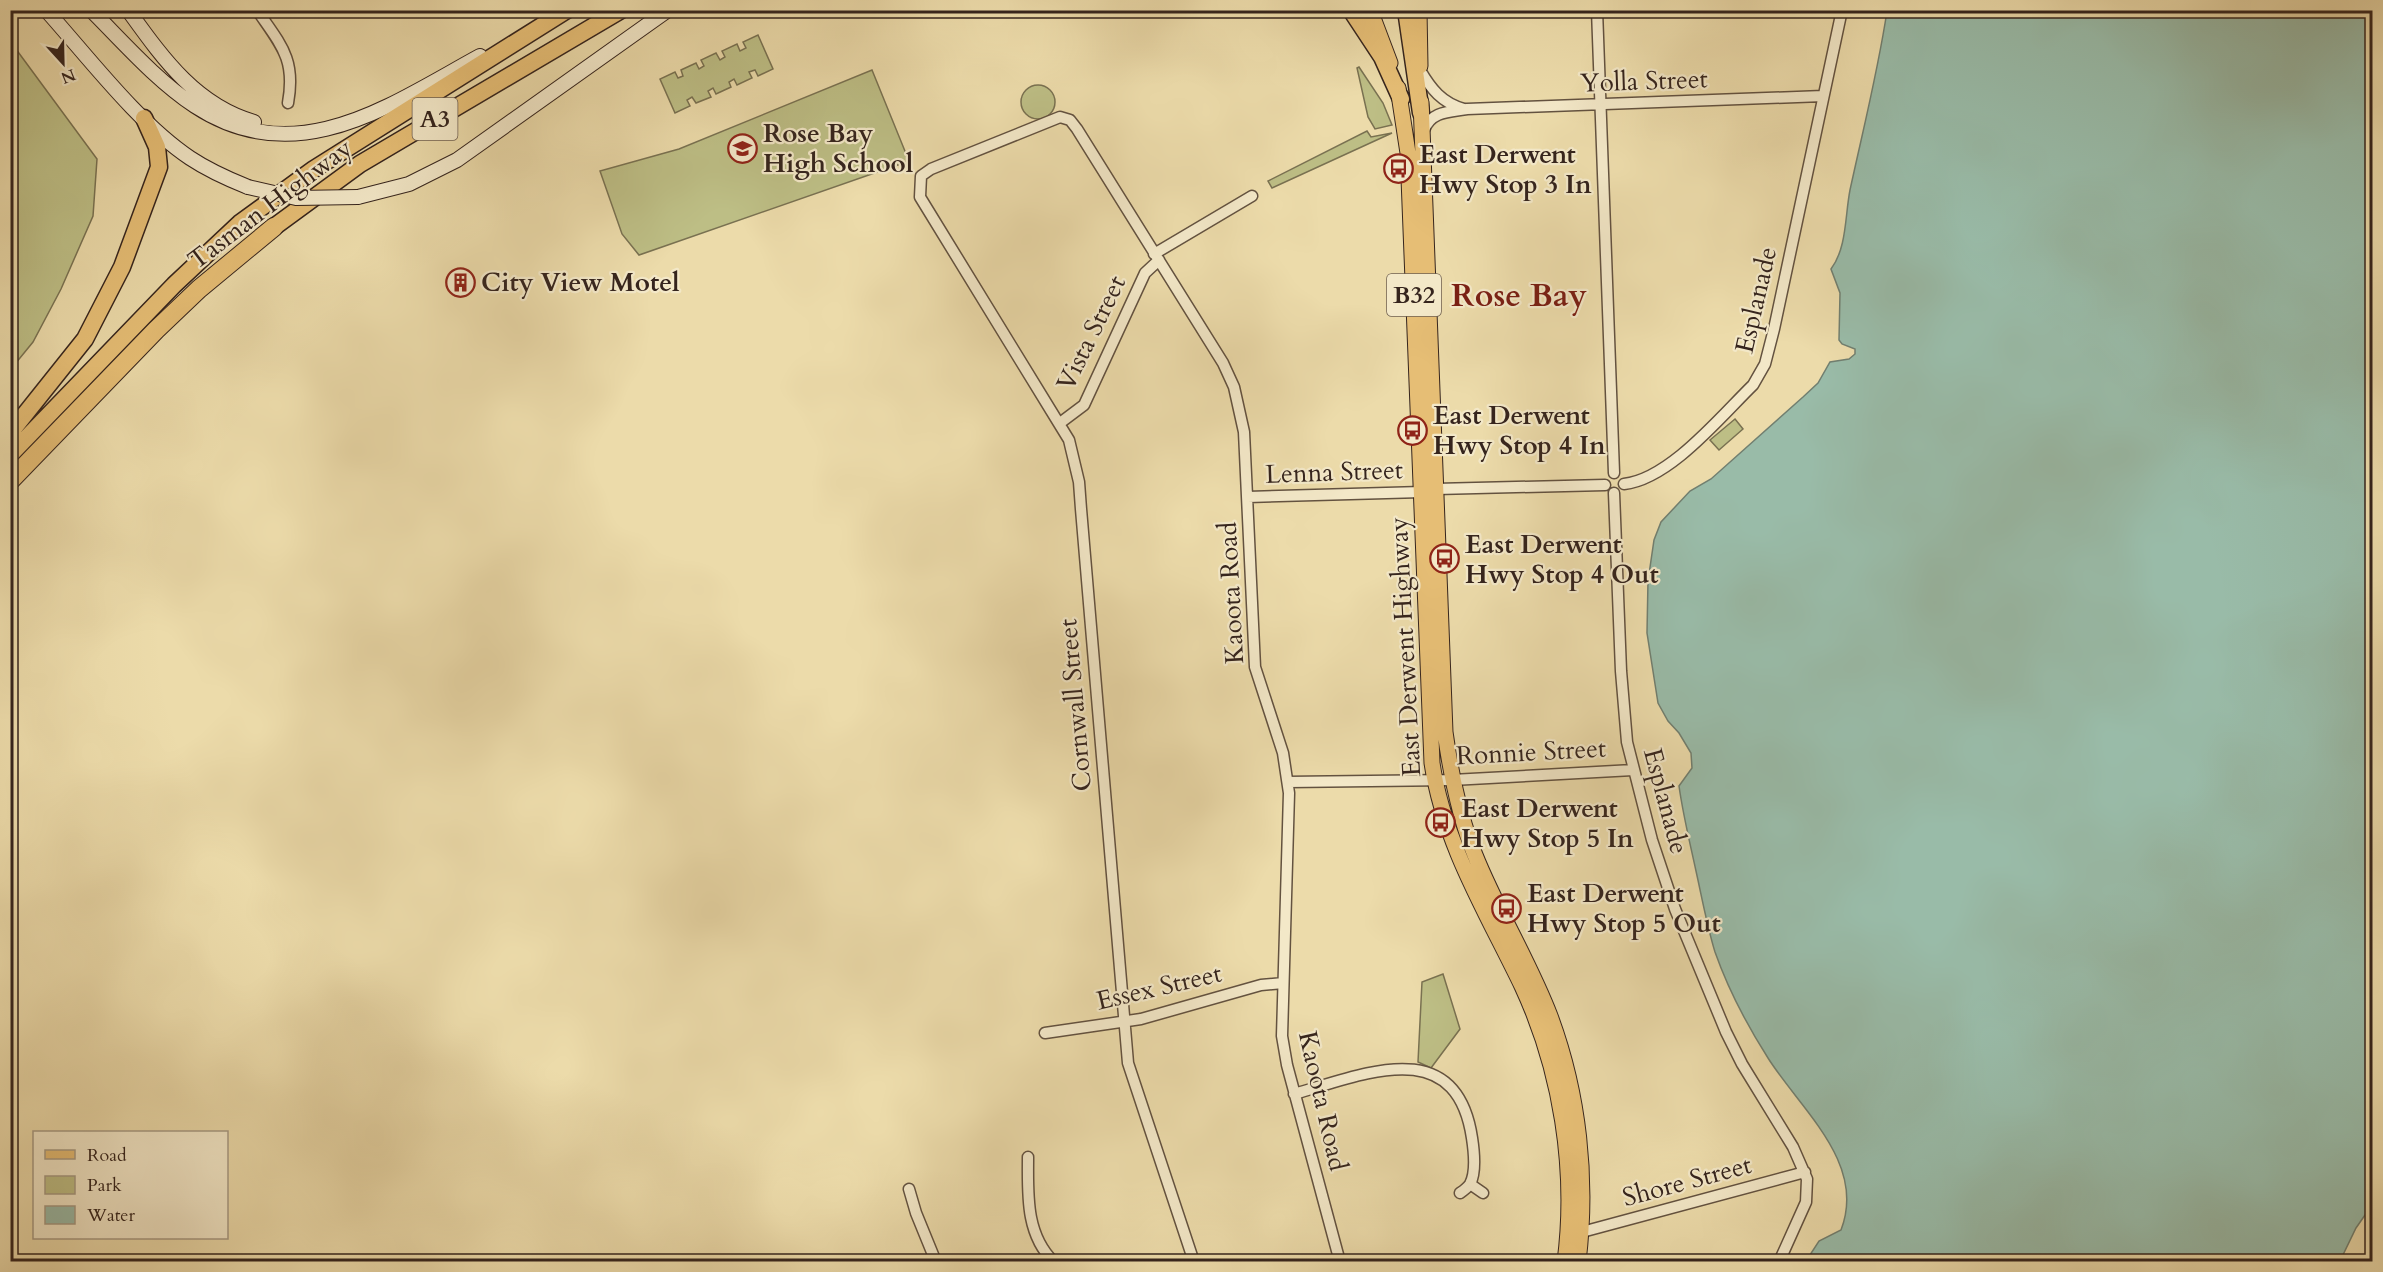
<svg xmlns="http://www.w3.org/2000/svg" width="2383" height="1272" font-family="Cardo,serif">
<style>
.green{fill:#bdbe85;stroke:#797151;stroke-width:1.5}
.water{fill:#99bba8;stroke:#717f70;stroke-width:1.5}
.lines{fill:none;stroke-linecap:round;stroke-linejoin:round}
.minor-casing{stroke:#635240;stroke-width:13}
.secondary-casing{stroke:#35241d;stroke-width:16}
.primary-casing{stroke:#35241d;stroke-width:17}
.trunk-casing{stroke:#35241d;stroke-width:19}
.motorway-casing{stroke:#35241d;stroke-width:20}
.minor{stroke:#f3e8c8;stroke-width:10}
.secondary{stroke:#f3e8c8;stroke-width:14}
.primary{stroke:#e6be75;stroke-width:15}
.trunk{stroke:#e6be75;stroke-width:16}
.motorway{stroke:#e6be75;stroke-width:18}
.secondary-bridge-casing{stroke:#35241d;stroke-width:16;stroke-linecap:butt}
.secondary-bridge{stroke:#f3e8c8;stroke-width:14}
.labels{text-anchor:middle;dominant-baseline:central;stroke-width:4.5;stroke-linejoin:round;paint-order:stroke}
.shield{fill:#f3e8c8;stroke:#6e5f50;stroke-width:1.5}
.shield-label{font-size:24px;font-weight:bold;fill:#35241d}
.street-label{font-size:26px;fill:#35241d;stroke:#f3e8c8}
.poi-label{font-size:26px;font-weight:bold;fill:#35241d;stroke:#f3e8c8;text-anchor:start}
.district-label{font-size:32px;font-weight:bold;fill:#7a1f14;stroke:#f3e8c8}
</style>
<rect width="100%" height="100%" fill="#ecdbaa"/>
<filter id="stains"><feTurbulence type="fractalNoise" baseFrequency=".00333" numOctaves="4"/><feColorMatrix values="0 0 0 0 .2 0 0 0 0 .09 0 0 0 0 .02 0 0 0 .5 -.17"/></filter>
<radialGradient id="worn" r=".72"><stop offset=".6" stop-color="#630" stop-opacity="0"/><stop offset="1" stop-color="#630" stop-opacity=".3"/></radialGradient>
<path class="green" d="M758 35 773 69 758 76 755 70 749 72 752 78 737 85 734 79 729 82 731 87 716 94 713 88 708 91 711 97 696 103 692 97 687 100 690 106 675 113 660 79 675 72 678 78 683 76 681 70 696 63 699 69 704 66 701 60 716 53 720 60 725 57 722 51 737 44 740 51 746 48 743 42Z
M10 41 97 159 93 216 61 289 33 342 11 369Z
M1359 67 1383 103 1392 125 1375 129 1368 117 1357 68Z
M872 70 909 161 639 255 622 234 600 171 679 149Z
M1021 102a17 17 0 1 1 34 0a17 17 0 1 1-34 0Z
M1367 131 1371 137 1392 133 1272 188 1268 181Z
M1735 419 1743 429 1719 450 1710 440Z
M1443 974 1460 1029 1431 1068 1418 1062 1422 982Z"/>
<path class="water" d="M1887 11H2372V1205L2356 1228 2340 1261H1806L1819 1241 1841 1230C1867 1163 1800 1109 1768 1058 1747 1025 1728 989 1715 952 1707 926 1702 898 1696 871 1690 843 1683 815 1679 786L1692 768 1691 753 1679 733 1668 721 1658 703 1647 633 1648 581 1654 540 1661 522 1690 491 1711 479 1803 397 1818 383 1830 362 1849 359 1855 354V349L1842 344 1839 340 1840 293 1831 269C1847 248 1845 215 1850 190 1863 130 1878 71 1887 11Z"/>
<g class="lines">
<defs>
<path id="minor" d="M257 10C281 45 296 59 288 103
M1597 10 1614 473
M1420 70C1431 89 1442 103 1464 109
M1424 130C1431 111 1450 112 1467 109L1823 96
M1154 254 1252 196
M1060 423 1084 405 1145 273 1159 260
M1624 484C1670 479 1721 416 1753 385L1765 364 1774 329 1842 10
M1436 489 1605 485
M1614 493 1621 671 1627 742 1652 840 1675 909 1726 1032 1742 1064 1793 1147 1807 1179 1806 1202 1779 1262
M1248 497 1422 492
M1288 782 1452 780 1633 770
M1045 1033 1141 1019 1261 985 1283 983
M1294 1094C1362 1075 1456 1032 1472 1138 1474 1151 1476 1173 1470 1184 1468 1187 1463 1191 1460 1193
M1028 1157C1028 1193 1025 1234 1054 1262
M1470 1184 1483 1193
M909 1189 916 1213 936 1262
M1582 1232 1805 1172
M1194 1262 1128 1063 1081 509 1079 482 1069 440 920 197 921 176 931 169 1060 117 1070 120 1077 129 1223 363 1234 387 1244 432 1255 667 1283 753 1289 793 1282 1036 1287 1065 1340 1262"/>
<path id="secondary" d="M46 10C89 58 138 123 190 158 208 170 228 179 248 187
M91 10C124 43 156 80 195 106 297 173 390 105 480 56
M128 10C162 57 195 105 254 122
M358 197 409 184 457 160 668 10"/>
<path id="primary" d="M1370 10 1390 63
M1419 10 1420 66
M1398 88 1408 153 1432 763C1444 844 1487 913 1522 986 1561 1070 1577 1169 1565 1262
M1421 102 1445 732C1451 775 1459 816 1475 855 1497 910 1529 961 1550 1016 1579 1094 1588 1179 1578 1262"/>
<path id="trunk" d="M1351 10 1382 57 1401 99
M1406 10 1421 113
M274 227 360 164 621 10
M10 433 85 339 122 267 159 167 157 147 144 118
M10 455 174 285 240 223 314 169 567 10"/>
<path id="motorway" d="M10 481 156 330 199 289 274 227"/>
</defs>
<use href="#minor" class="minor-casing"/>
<use href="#secondary" class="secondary-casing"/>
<use href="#primary" class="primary-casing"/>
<use href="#trunk" class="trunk-casing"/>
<use href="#motorway" class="motorway-casing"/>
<use href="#minor" class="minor"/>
<use href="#secondary" class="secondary"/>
<use href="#primary" class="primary"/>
<use href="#trunk" class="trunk"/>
<use href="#motorway" class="motorway"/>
<defs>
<path id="secondary-bridge" d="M248 187 296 198 358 197"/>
</defs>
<use href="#secondary-bridge" class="secondary-bridge-casing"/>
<use href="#secondary-bridge" class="secondary-bridge"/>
</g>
<defs>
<symbol id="school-ring" viewBox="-11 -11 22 22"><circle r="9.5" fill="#f3e8c8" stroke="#8f2418" stroke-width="1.5"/><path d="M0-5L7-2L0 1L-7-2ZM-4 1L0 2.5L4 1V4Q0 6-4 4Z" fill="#8f2418"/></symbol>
<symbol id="bus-ring" viewBox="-11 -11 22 22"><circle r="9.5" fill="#f3e8c8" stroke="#8f2418" stroke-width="1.5"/><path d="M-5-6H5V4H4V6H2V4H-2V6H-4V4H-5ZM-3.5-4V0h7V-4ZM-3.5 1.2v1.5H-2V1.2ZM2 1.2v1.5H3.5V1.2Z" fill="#8f2418"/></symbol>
<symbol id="building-ring" viewBox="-11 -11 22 22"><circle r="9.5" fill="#f3e8c8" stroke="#8f2418" stroke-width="1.5"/><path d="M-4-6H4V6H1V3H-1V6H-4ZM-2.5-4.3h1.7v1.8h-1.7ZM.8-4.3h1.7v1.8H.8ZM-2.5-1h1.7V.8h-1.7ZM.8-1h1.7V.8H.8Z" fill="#8f2418"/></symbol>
</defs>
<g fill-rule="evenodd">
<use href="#school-ring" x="726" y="132" width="33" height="33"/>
<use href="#bus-ring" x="1382" y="152" width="33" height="33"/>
<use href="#building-ring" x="444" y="266" width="33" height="33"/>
<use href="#bus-ring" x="1396" y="414" width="33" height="33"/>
<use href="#bus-ring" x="1428" y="542" width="33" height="33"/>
<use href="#bus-ring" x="1424" y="806" width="33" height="33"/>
<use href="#bus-ring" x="1490" y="892" width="33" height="33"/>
</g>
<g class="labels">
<g class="shield">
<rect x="412.5" y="98" width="45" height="42" rx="4.5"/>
<rect x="1387" y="274" width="54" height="42" rx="4.5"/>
</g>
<g class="shield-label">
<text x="435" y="119">A3</text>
<text x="1414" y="295">B32</text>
</g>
<g class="street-label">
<text transform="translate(1644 81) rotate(-2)">Yolla Street</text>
<text transform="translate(270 204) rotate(-37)">Tasman Highway</text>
<text transform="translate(1756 300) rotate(-77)">Esplanade</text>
<text transform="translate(1091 333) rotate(-64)">Vista Street</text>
<text transform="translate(1334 472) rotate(-2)">Lenna Street</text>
<text transform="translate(1231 593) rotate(-93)">Kaoota Road</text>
<text transform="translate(1405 647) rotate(-93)">East Derwent Highway</text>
<text transform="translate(1075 705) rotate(-95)">Cornwall Street</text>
<text transform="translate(1531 752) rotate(-3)">Ronnie Street</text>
<text transform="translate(1666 801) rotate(75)">Esplanade</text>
<text transform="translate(1159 987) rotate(-13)">Essex Street</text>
<text transform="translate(1323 1101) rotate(77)">Kaoota Road</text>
<text transform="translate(1687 1181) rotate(-15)">Shore Street</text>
</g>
<g class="poi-label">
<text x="763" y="133">Rose Bay<tspan x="763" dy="30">High School</tspan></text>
<text x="1419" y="154">East Derwent<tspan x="1419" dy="30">Hwy Stop 3 In</tspan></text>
<text x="481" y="282">City View Motel</text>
<text x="1433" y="415">East Derwent<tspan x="1433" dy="30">Hwy Stop 4 In</tspan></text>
<text x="1465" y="544">East Derwent<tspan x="1465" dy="30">Hwy Stop 4 Out</tspan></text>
<text x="1461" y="808">East Derwent<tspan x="1461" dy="30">Hwy Stop 5 In</tspan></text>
<text x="1527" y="893">East Derwent<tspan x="1527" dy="30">Hwy Stop 5 Out</tspan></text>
</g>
<g class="district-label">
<text x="1519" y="296">Rose Bay</text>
</g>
</g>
<rect width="2383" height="1272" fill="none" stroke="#ecdbaa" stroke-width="36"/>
<rect x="12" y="12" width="2359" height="1248" fill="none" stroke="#35241d" stroke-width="3"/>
<rect x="18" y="18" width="2347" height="1236" fill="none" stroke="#35241d" stroke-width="1.5"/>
<rect x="33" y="1131" width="195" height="108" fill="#f3e8c8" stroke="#a79a84" stroke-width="1.5"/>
<rect x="45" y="1150" width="30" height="9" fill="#e6be75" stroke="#a79a84" stroke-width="1.5"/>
<text x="87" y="1161" font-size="18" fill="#35241d">Road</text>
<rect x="45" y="1176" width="30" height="18" fill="#bdbe85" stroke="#a79a84" stroke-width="1.5"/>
<text x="87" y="1191" font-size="18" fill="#35241d">Park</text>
<rect x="45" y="1206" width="30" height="18" fill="#99bba8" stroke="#a79a84" stroke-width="1.5"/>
<text x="87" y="1221" font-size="18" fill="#35241d">Water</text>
<g transform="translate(63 63) rotate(158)" stroke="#f3e8c8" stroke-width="4.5" paint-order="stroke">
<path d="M0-4.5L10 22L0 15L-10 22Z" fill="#35241d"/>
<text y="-9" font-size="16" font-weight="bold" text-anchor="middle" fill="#35241d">N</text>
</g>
<rect width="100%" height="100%" filter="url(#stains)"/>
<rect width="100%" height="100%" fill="url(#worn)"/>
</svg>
